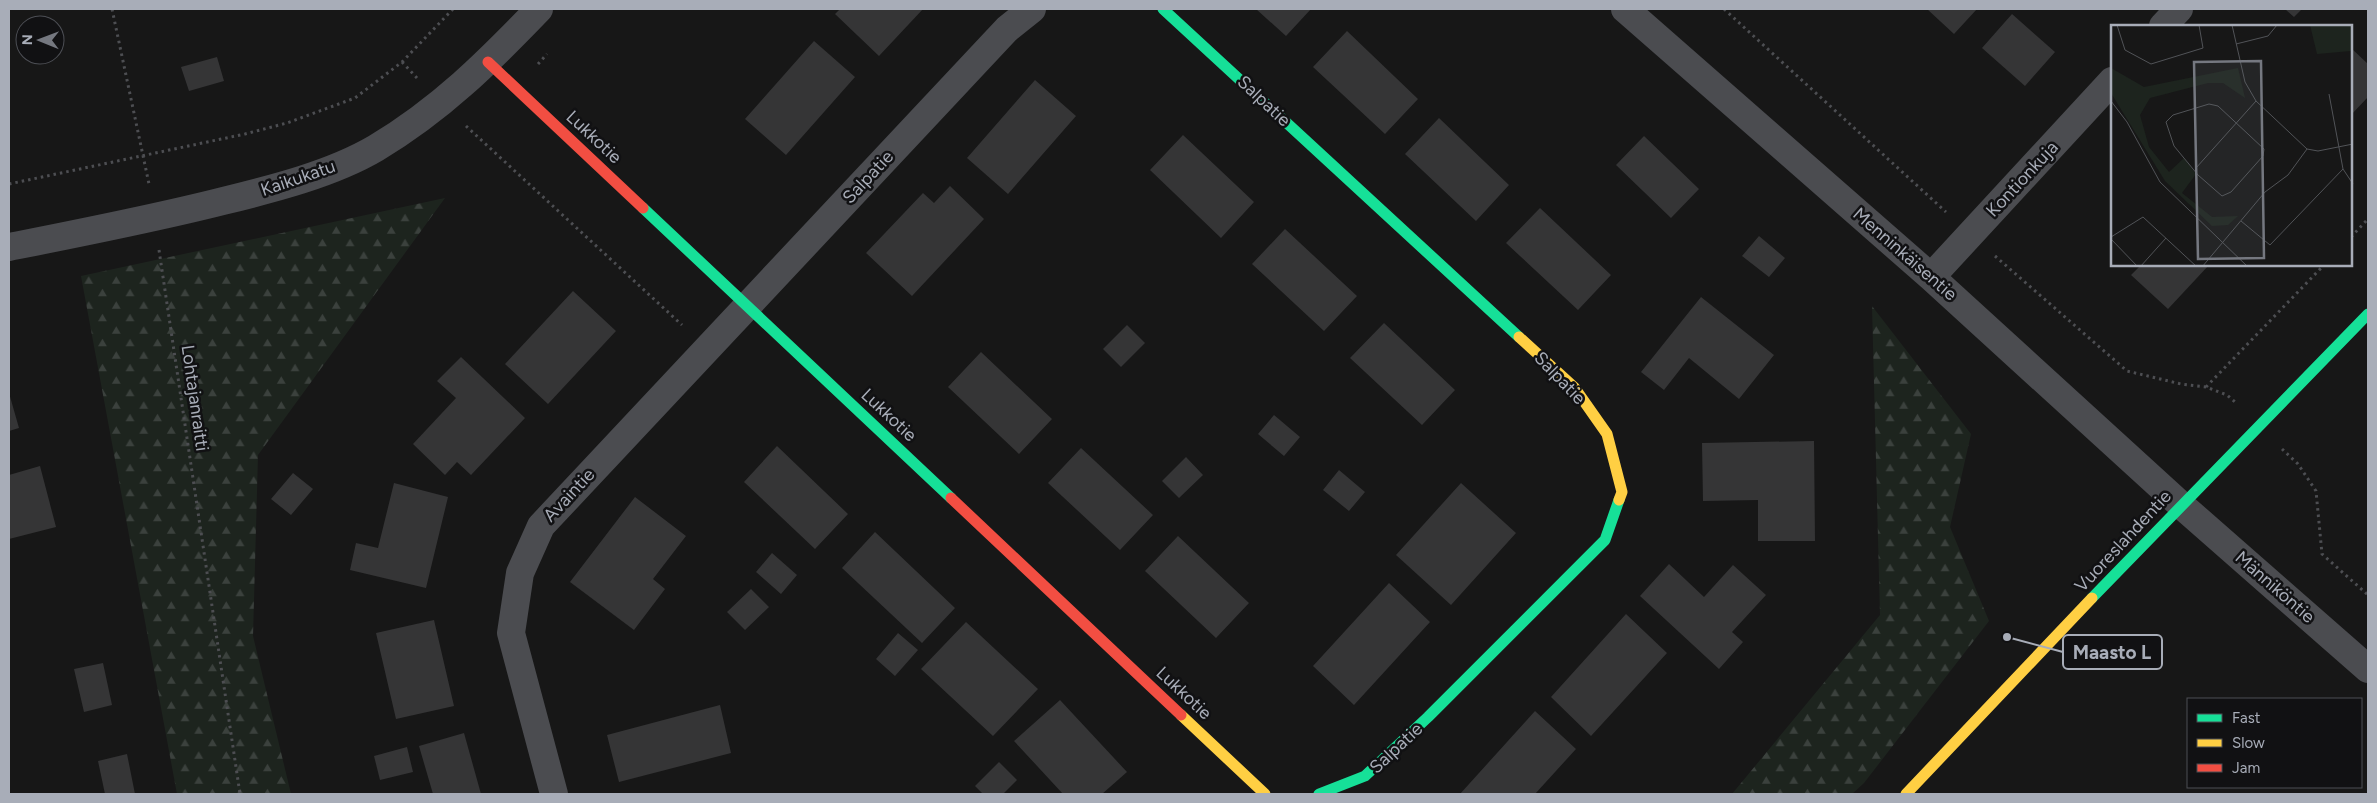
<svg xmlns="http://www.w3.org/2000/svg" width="2377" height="803" font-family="Figtree,sans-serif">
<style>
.forest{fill:url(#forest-firs)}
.building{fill:#353536}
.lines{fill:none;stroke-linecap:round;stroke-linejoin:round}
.path{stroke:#4d4e52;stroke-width:3;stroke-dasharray:2.5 4;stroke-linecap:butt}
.street{stroke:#4b4c50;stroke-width:28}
.fast{stroke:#16e098;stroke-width:11}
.slow{stroke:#ffcf43;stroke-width:11}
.jam{stroke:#f24e42;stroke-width:11}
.labels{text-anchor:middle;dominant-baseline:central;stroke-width:5;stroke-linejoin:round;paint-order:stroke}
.street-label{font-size:18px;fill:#a8adb8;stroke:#111113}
.inset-road{fill:none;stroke:#515357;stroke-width:1}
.view{fill:#757880;fill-opacity:0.15;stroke:#757880;stroke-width:2.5}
.inset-edge{fill:none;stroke:#a8adb8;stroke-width:2.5}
.leader{fill:none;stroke:#a8adb8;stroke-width:2}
.callout-dot{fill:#a8adb8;stroke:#111113;stroke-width:2}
.callout{fill:#111113;stroke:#a8adb8;stroke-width:2}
.callout-label{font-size:19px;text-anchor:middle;font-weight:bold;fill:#a8adb8}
</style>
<defs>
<pattern id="forest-firs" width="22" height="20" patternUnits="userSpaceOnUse" patternTransform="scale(1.25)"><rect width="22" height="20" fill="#1d241e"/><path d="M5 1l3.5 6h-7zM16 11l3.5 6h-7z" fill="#3b413d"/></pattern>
</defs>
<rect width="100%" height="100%" fill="#171717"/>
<path class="forest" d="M445 198 258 455 253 636 291 794H177L81 276Z
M1872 306 1971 434 1950 527 1989 621 1864 783 1852 794H1732L1880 615Z"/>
<path class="building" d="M840 9H923L879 56 835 14Z
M1256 9H1311L1286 36Z
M1927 9H1977L1954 34Z
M2285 9H2302L2294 17Z
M2012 14 2055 52 2025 86 1982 48Z
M1347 31 1418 99 1385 134 1313 67Z
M814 41 855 77 786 155 745 119Z
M2351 48 2368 64V97L2351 115Z
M217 57 224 81 189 91 181 67Z
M1035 80 1076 116 1008 194 967 158Z
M1439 118 1509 185 1476 221 1405 154Z
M1183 135 1254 202 1221 238 1150 170Z
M1644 136 1699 189 1671 218 1616 165Z
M950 186 984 219 912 296 866 253 923 193 934 203Z
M1540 208 1611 275 1578 310 1506 243Z
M1285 229 1357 296 1324 331 1252 264Z
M1759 236 1785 258 1769 277 1742 256Z
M2141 265H2209L2168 309 2131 275Z
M573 291 616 331 548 404 505 364Z
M1701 297 1774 355 1739 399 1689 358 1664 390 1641 372Z
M1384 323 1455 390 1422 425 1350 358Z
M1127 325 1145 343 1121 367 1103 349Z
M981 352 1052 419 1019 454 948 387Z
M461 357 525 418 471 475 457 462 445 475 413 444 456 398 437 381Z
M9 393 19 428 9 431Z
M1274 415 1300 437 1284 456 1258 434Z
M1814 441 1815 541H1758V500L1703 501 1702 443Z
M777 446 848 514 815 549 744 482Z
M1081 448 1153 515 1120 550 1048 483Z
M1186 457 1203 475 1179 498 1162 481Z
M40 466 56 527 9 539V475Z
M1339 470 1365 492 1349 511 1323 490Z
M293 473 313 489 291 515 271 499Z
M394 483 448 497 426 588 350 570 356 543 378 548Z
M1461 483 1516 533 1451 605 1396 555Z
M635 497 686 536 653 579 665 589 634 630 570 582Z
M875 532 955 608 922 643 842 568Z
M1178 536 1249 603 1216 638 1145 571Z
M772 553 797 575 781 594 756 572Z
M1669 564 1704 597 1733 565 1766 595 1732 632 1743 642 1719 669 1640 596Z
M1389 583 1430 622 1354 705 1313 666Z
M751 589 769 607 745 630 727 612Z
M1626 614 1667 653 1591 736 1551 697Z
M434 620 454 706 396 719 376 633Z
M966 622 1038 689 993 736 921 669Z
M898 633 918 650 895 676 876 659Z
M103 663 112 705 84 712 74 669Z
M1060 700 1127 772 1102 794H1063L1014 741Z
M720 705 731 753 619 782 607 735Z
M1535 711 1576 749 1535 794H1460Z
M464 733 481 794H433L419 746Z
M407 747 413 772 380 780 374 756Z
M127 754 135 794H105L98 761Z
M999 762 1017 780 1003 794H983L975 786Z"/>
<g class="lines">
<path class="path" d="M112 9 149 184
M1724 9 1946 212
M402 62 417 78
M538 64 547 54
M466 126 682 325
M9 184 245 134 287 123 355 98 402 62 453 9
M2351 237 2368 219
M159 250 240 794
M1995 256 2127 371 2181 384 2206 387 2227 395 2235 402
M2206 387 2324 265
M2282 449 2298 464 2316 491 2322 554 2368 595"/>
<path class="street" d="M1625 9 1931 277 2181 505 2368 669
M2163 26 2179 9
M9 247C80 233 152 219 223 201 272 189 332 174 376 148 441 109 487 63 539 9
M1931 277 2112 81
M554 794 511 633 520 573 541 526 1007 29 1032 9"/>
<path class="fast" d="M1163 9 1519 337
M643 208 951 498
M2092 598 2368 314
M1319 794 1365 776 1428 717 1605 540 1619 500"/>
<path class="slow" d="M1519 337 1574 387 1607 434 1622 492 1619 500
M1181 715 1265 794
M1906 794 2092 598"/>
<path class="jam" d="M488 62 643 208
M951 498 1181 715"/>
</g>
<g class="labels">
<g class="street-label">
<text transform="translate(1264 101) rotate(43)">Salpatie</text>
<text transform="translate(594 137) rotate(43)">Lukkotie</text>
<text transform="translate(868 177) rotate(-47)">Salpatie</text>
<text transform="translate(298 178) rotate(-19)">Kaikukatu</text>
<text transform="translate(2022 179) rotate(-47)">Kontionkuja</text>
<text transform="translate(1905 254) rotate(41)">Menninkäisentie</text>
<text transform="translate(1560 378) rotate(46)">Salpatie</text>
<text transform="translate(195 398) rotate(82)">Lohtajanraitti</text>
<text transform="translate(889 415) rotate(43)">Lukkotie</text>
<text transform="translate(569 495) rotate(-47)">Avaintie</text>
<text transform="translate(2123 541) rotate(-47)">Vuoreslahdentie</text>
<text transform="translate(2275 587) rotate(41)">Männiköntie</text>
<text transform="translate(1184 693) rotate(43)">Lukkotie</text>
<text transform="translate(1396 748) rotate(-43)">Salpatie</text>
</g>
</g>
<g transform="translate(2111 25)">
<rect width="241" height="241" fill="#171717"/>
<path d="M199 0H241V29L240 26 206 29ZM0 43 33 62 127 43 134 73 112 58H97L39 73 29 90 38 122 58 147 73 133 85 149 71 168 101 192 127 191 117 200 101 201 54 156 0 68Z" fill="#1d241e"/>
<path class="inset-road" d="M6 0 14 25 40 39 92 23 88 0M121 0 134 57 145 76 196 124 207 126 242 119M125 19 157 11 166 0M218 69 232 144 242 159M0 76 16 97 49 157 137 242M98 79 107 81 153 124 152 131 120 167 111 171 87 150 63 121 55 97 62 90ZM85 143 145 76M130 196 159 220 232 144M0 212 32 192 86 242M0 214 27 242M29 242 55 213M91 242 154 167 177 150 196 124"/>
<path class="view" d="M150 36 153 233 87 234 83 37Z"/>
<rect width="241" height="241" class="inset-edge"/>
</g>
<path class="leader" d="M2007 637L2063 652"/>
<circle class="callout-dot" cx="2007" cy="637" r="5"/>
<rect class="callout" x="2063" y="635" width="99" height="34" rx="5"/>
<g class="callout-label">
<text x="2112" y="659">Maasto L</text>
</g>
<rect width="2377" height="803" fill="none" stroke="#a8adb8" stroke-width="20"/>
<rect x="2187" y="698" width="175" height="90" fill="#111113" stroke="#4d4f55"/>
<rect x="2197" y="714" width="25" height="8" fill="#16e098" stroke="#4d4f55"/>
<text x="2232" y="723" font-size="15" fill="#a8adb8">Fast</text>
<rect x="2197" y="739" width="25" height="8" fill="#ffcf43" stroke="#4d4f55"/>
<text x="2232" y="748" font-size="15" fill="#a8adb8">Slow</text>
<rect x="2197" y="764" width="25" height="8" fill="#f24e42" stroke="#4d4f55"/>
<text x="2232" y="773" font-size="15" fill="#a8adb8">Jam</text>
<g transform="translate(40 40) rotate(271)"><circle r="24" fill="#111113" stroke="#4d4f55"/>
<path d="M0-4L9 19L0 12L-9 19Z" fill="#757880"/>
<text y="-8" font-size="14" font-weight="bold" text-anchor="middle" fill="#a8adb8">N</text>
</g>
</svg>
